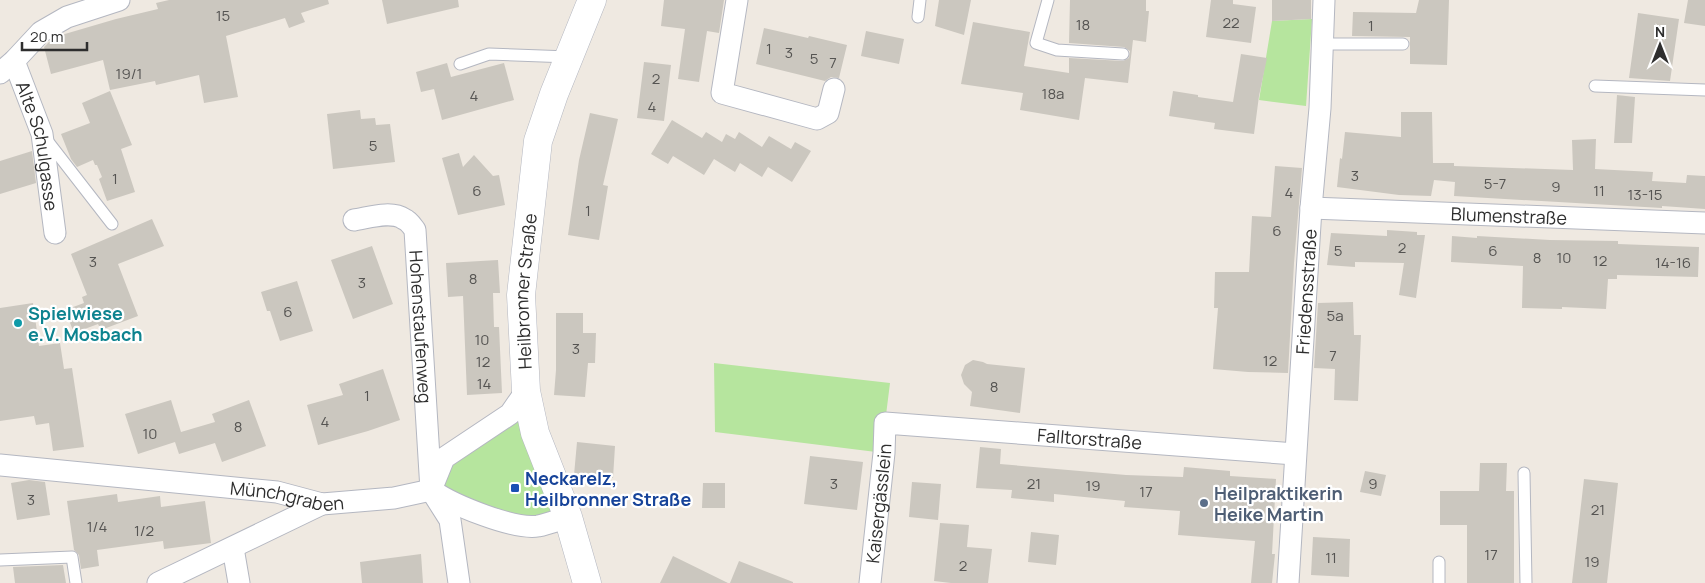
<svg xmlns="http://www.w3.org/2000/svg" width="1705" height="583" font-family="Manrope,sans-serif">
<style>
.green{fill:#b6e59e}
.building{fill:#cbc7bf}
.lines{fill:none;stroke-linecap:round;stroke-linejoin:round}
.lane-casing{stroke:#b4b7c1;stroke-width:13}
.street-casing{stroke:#b4b7c1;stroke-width:23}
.secondary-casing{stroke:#b4b7c1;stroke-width:29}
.lane{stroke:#fff;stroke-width:11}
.street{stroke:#fff;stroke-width:21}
.secondary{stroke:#fff;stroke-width:28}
.culture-dot{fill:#0f9aa8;stroke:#fff;stroke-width:2}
.transit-dot{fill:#1a4fb4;stroke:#fff;stroke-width:2}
.service-dot{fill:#5c6f8a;stroke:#fff;stroke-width:2}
.labels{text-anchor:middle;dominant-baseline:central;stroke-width:4.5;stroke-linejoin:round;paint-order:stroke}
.number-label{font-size:15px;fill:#555452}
.street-label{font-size:18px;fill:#2e2e2e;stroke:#fff}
.culture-label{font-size:18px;font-weight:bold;fill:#0d838f;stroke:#fff;text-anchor:start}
.transit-label{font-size:18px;font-weight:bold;fill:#164399;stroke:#fff;text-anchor:start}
.service-label{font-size:18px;font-weight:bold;fill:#4e5e75;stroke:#fff;text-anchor:start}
</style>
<rect width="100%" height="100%" fill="#efe9e1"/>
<path class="green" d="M1312 19 1306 106 1259 100 1272 21Z
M714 363 890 383 885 423 884 453 715 432Z
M526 391 568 517 538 526 431 490 444 458Z"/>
<path class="building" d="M169 0H328L329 4 301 13 305 22 289 28 285 18 226 36 238 97 204 103 199 75 156 85 155 81 110 90 103 60 51 74 44 47 49 42 58 36 116 19 158 9 156 3Z
M382 0H458L459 7 387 24Z
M664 0H724L719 33 707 31 699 82 678 79 685 29 661 26Z
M939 0H971L964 35 935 26Z
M1070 0H1146V11H1149L1146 42 1133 40 1128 83 1085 78 1079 120 1020 110 1023 93 961 84 973 22 1030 32 1024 66 1069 73V58L1123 61 1129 58 1130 51 1124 47 1069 43Z
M1211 0H1233V4L1256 7 1251 43 1206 37Z
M1272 0H1311V19L1272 21Z
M1419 0H1449L1447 65 1410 64V37L1352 36 1353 12 1416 13Z
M1688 0H1705V26L1684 23Z
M1638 13 1679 19 1670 81 1629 78Z
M764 28 808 38 809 36 847 45 839 78 831 77 825 81 756 64Z
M866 31 904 39 899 64 861 56Z
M1241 54 1267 58 1259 96 1254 134 1214 129 1215 123 1169 116 1173 91 1198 95V97L1233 102Z
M644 62 671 65 664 121 637 118Z
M447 63 451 77 504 63 514 100 442 120 434 89 421 92 416 72Z
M110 91 132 145 121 149 135 192 107 201 99 179 102 177 97 165H95L93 160 77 167 71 159 61 134 90 123 82 103Z
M1617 95 1635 97 1632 143H1614Z
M360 110 361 119 375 118 376 125 390 124 395 162 333 169 327 114Z
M1401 112H1432L1433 163H1454V166L1573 170 1572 140 1596 139 1595 169 1653 172 1652 181 1686 183 1687 175 1705 176V209L1662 206V208L1454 196 1455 182 1434 180 1431 196 1399 195 1337 187 1340 158 1342 159 1345 132 1401 137Z
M590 113 618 119 603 185 608 186 599 240 568 235 579 160Z
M672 120 702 138 706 132 722 142 726 134 735 139 739 132 762 147 769 136 791 149 795 142 811 151 792 182 768 167 762 177 740 163 735 172 714 159 704 175 673 156 668 164 651 154Z
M32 151 36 183 0 194V161Z
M459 153 463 167 474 155 493 176 499 175 505 205 458 215 442 158Z
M1275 166 1302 168 1294 263 1288 373 1248 372 1213 369 1218 308H1214L1215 272H1249L1252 216 1271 217Z
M152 219 164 246 118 264 138 316 101 330 98 324 74 333 65 310 84 303 82 297 87 295 71 254Z
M1387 230 1417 232V235H1425L1416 298 1399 295 1404 263 1355 262V267L1327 265 1331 233 1387 236Z
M1452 236 1477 238V236L1550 240 1618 241V244L1699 247 1698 277 1617 275V279H1608L1606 309 1562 307V309L1522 308 1523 266 1451 262Z
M372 246 393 304 353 319 331 260Z
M498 260 500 293H493L494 327H499L502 393 467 395 463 296 448 297 446 263Z
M297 281 313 331 280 341 270 311H267L261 292Z
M1353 302 1354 335H1361L1358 401 1334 400 1335 369 1314 368 1318 303Z
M33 303 39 346 60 343 64 369 72 368 84 447 53 451 49 423 36 425 34 416 0 421V308Z
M556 313H583V333H596L595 363H588L585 397 554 395 556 370Z
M973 360 983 362 987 364 1025 368 1020 413 970 406 972 392 964 384 961 375 965 365Z
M383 369 400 420 368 431 318 445 307 405 343 395 339 384Z
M171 400 181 432 215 422 212 414 249 400 266 446 222 462 215 443 179 454 175 442 138 454 125 414Z
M577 442 615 446 613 478 574 475Z
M980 447 1001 449 1000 464 1126 475 1183 477 1184 467 1230 471V476L1276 479 1272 554H1275L1272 583H1251L1255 541 1178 535 1180 511 1124 507 1125 501 1054 494V502L1011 498 1012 490 976 488Z
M810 456 863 462 857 510 804 504Z
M1480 463H1507L1506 491H1514V583H1467V525H1440V491H1479Z
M1365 471 1386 475 1381 496 1360 492Z
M1584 479 1618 483 1607 583H1572Z
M29 480 45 482 50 515 17 520 11 483Z
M912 482 941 484 938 520 909 517Z
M703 483H725V508H702Z
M117 494 118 502 160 496 161 507 205 501 211 543 164 549 163 541 97 550 99 566 81 569 79 555 74 550 67 501Z
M940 523 969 525 967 547 992 549 988 583H951L934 581Z
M1031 532 1059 535 1056 565 1028 562Z
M1313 537 1350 539 1349 577 1311 575Z
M421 554 423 583H362L360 562Z
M673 556 728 583H660Z
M739 561 793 582V583H730Z
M63 565 66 583H15L13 567Z"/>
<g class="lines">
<defs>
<path id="lane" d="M1048 0 1036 43 1057 50 1123 54
M918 17 920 0
M1321 44H1403
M460 64 489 54 569 57
M1595 86 1705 90
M46 139 112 224
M1524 473 1526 583
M0 560 72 557 76 583
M1439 562V583"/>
<g id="street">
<path d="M737 0 722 93 817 119 828 113 834 89"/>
<path id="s1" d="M14 61 42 134 55 233"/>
<path d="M0 73 14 61 41 32 67 17 119 0"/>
<path id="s2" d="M1311 208 1705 223"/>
<path id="s3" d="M354 220C368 218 391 210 404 219 409 221 412 226 415 230L431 490 450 520 459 583"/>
<path id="s4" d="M0 465 277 492 322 504 394 498 431 490 444 458 510 414 526 391"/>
<path d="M433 491C453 505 514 530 538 526 548 524 558 520 568 517"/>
<path d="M233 548 239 583"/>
<path d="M158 583 322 504"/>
<path id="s5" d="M870 583 884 453 885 423 1295 454"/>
<path id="s6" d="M1288 583 1311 208 1320 108 1324 0"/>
</g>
<g id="secondary">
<path id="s7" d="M587 583 568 517 535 433 526 391 521 295 538 141 554 94 592 0"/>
</g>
</defs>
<use href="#lane" class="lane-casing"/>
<use href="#street" class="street-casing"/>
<use href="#secondary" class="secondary-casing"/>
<use href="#lane" class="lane"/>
<use href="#street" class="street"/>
<use href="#secondary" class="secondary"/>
</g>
<circle class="culture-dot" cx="18" cy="323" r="5"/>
<rect class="transit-dot" x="510" y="483" width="10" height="10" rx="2.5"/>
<circle class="service-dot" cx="1204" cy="503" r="5"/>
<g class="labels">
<g class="number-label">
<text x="223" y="15">15</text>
<text x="1231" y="22">22</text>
<text x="1083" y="24">18</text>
<text x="1371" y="25">1</text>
<text x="769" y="48">1</text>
<text x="789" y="52">3</text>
<text x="814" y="58">5</text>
<text x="833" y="62">7</text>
<text x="129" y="73">19/1</text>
<text x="656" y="78">2</text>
<text x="1053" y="93">18a</text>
<text x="474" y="95">4</text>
<text x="652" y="106">4</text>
<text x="373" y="145">5</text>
<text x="1355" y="175">3</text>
<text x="115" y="178">1</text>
<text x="1495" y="183">5-7</text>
<text x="1556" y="186">9</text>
<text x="477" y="190">6</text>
<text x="1599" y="190">11</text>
<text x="1289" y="192">4</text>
<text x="1645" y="194">13-15</text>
<text x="588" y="210">1</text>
<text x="1277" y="230">6</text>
<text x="1402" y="247">2</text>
<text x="1338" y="250">5</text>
<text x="1493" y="250">6</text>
<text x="1537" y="257">8</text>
<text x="1564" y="257">10</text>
<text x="1600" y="260">12</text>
<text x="93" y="261">3</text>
<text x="1673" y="262">14-16</text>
<text x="473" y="278">8</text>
<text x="362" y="282">3</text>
<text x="288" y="311">6</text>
<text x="1335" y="315">5a</text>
<text x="482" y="339">10</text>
<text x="576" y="348">3</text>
<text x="1333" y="355">7</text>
<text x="1270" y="360">12</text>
<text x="483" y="361">12</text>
<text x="484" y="383">14</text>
<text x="994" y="386">8</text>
<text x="367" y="395">1</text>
<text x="325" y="421">4</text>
<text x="238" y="426">8</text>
<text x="150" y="433">10</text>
<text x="834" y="483">3</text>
<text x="1034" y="483">21</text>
<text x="1373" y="483">9</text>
<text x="1093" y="485">19</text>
<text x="1146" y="491">17</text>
<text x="31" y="499">3</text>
<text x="1598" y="509">21</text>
<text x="97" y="526">1/4</text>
<text x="144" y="530">1/2</text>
<text x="1491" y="554">17</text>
<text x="1331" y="557">11</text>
<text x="1592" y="561">19</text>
<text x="963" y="565">2</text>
</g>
<g class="street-label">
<text stroke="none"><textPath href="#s1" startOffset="89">Alte Schulgasse</textPath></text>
<text stroke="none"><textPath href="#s2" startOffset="198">Blumenstraße</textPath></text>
<text stroke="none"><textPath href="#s7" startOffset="302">Heilbronner Straße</textPath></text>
<text stroke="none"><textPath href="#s6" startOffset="292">Friedensstraße</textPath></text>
<text stroke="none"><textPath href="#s3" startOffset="164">Hohenstaufenweg</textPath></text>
<text stroke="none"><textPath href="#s5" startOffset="366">Falltorstraße</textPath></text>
<text stroke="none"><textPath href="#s4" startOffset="289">Münchgraben</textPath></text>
<text stroke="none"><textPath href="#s5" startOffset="80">Kaisergässlein</textPath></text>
</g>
<g class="culture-label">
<text x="28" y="313">Spielwiese<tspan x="28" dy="21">e.V. Mosbach</tspan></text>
</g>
<g class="transit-label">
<text x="525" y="478">Neckarelz,<tspan x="525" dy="21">Heilbronner Straße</tspan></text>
</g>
<g class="service-label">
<text x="1214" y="493">Heilpraktikerin<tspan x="1214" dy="21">Heike Martin</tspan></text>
</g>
</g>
<g transform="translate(1660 45)" stroke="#ffffff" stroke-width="4" paint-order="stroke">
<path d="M0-4L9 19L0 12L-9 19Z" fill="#2e2e2e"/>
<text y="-8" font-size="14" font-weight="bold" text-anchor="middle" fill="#2e2e2e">N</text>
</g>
<path d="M22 42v8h65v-8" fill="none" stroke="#2e2e2e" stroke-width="2.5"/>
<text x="30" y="42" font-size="15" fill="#2e2e2e" stroke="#ffffff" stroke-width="4" paint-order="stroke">20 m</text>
</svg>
